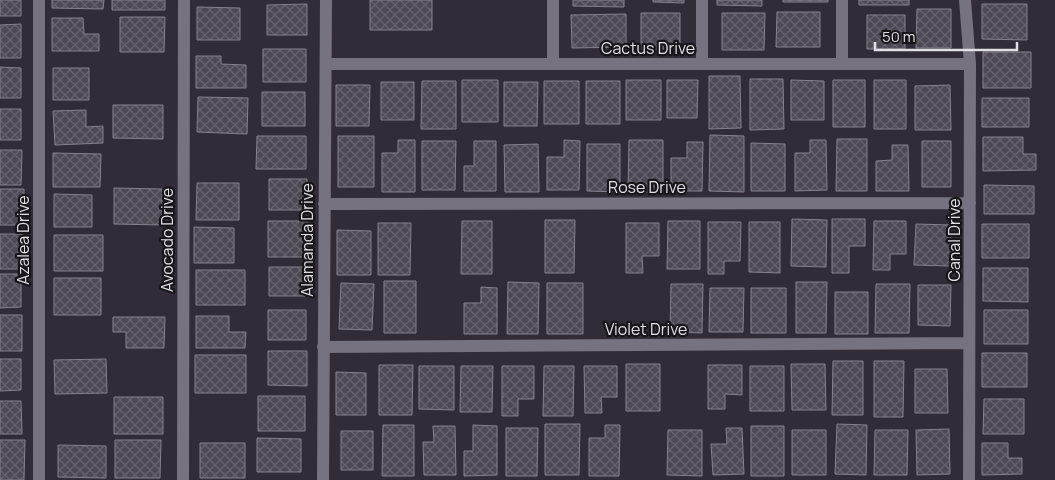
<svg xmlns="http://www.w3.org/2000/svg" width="1055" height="480" font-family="Manrope,sans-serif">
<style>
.building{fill:url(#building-cross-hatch);stroke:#86818e}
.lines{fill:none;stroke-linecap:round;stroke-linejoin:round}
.street{stroke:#77727f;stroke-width:12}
.labels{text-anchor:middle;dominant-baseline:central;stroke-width:4.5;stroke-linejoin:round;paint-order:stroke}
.street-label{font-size:16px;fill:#e1dee5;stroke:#18161b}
</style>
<defs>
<pattern id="building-cross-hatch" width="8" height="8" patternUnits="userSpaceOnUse" patternTransform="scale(1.25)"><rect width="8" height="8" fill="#4e4955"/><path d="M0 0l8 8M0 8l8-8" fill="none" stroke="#67636d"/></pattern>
</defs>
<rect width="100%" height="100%" fill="#312c37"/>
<path class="building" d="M0 0H21V16H0Z
M52 0H104L103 9 52 8Z
M112 0H165V10H112Z
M370 0H432V30H370Z
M573 0H624V7L573 6Z
M653 0H684V3L653 2Z
M717 0H762V6L717 5Z
M783 0H828V2H783Z
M859 0H909V5H859Z
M307 4V35H267V5Z
M982 4H1027V40L982 39Z
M197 7 240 8V40H197Z
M917 9H951V48H916Z
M777 12H820V47H776Z
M641 13H680V49H641Z
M722 13H765L764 50H722Z
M626 14V47L572 48 571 15Z
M867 15H905V49H867Z
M120 17H165L164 52H120Z
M52 18H83L84 34H99V51H52Z
M21 24V58H0V25Z
M263 49H306V82H263Z
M983 52H1031V88H983Z
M196 56H221V64L246 65V88H196Z
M0 67 21 68V98H0Z
M53 68H89V100H53Z
M709 76H740L741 128 709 129Z
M750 79H783L784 129 750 130Z
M462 80H498V122H462Z
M626 80H661V120H626Z
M667 80H698L697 118H667Z
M791 80 824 81V120H791Z
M833 80H865V127H833Z
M874 80H906V129H874Z
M422 81H456V129H421Z
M544 81H579V124H544Z
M586 81H620V124H586Z
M381 82H414V120H381Z
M504 82H538L537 126H504Z
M336 85H370L369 126H336Z
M950 85 951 130H915V86Z
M262 92H305V126H262Z
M198 97 248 98 247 134 197 132Z
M982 98H1029V127H982Z
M113 105H163V139L113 138Z
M0 109H21V140H0Z
M86 110V127L103 126V143L55 145 53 111Z
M710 135 744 136V192L709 191Z
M257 136H306V169H256Z
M338 136H374V187H338Z
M983 137H1023V154H1036V170L983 171Z
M837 139H867V191H836Z
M398 140H415V192H382V153H398Z
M564 140 580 141 579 190H547V157H564Z
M629 140H663V192H628Z
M810 140H826L827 190 795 191V153H810Z
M422 141H456L455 190H422Z
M474 141H496V191H464V166H474Z
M922 141H951V187H922Z
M687 142H703L702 191H671V158H687Z
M751 143 785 144V191H751Z
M538 144 539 192H505L504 145Z
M587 144H620V192L587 191Z
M892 145H908L909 191H876V161L892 160Z
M0 150H22L21 185H0Z
M53 153 101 154 100 187H53Z
M269 179H307V210H269Z
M197 183H239V220H196Z
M984 185 1034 186V214H984Z
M114 188 162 189V225L114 224Z
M0 189H24V225H0Z
M54 194 92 195V227H54Z
M792 219 827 220 826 267 791 266Z
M832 219H865V246H849V273H832Z
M545 220H575L574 273H545Z
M268 221H308V257H268Z
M462 221H492V274H461Z
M668 221H700V269H667Z
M874 221H906V254H890V270H873Z
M708 222H741L740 261H724V274H708Z
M749 222H780V273L749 272Z
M378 223H411L410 275H378Z
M626 223H659V256H642L643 273H626Z
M916 224 951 225 950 266 914 265Z
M982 224H1029V258H982Z
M194 227 234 228V263H194Z
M337 230 371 231V275H337Z
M0 234H22V269H0Z
M54 235H103V271H54Z
M269 267H305V296H269Z
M983 268H1028V302L983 301Z
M196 270H245V305H196Z
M0 274H21V307L0 308Z
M54 278H101V315H54Z
M384 281H416V333H384Z
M508 282 539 283 538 334H507Z
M796 282H827L826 333H796Z
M341 283 374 284 372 330 339 329Z
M547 283H583V334H547Z
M671 284H703L702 333 670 332Z
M876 284H910L909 333H875Z
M918 285H951L950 326 918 325Z
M481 287 497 288V334H464V303H481Z
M710 288H744L743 332H709Z
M751 288H786V333H751Z
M835 292H868V334H835Z
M268 310H306V340H268Z
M984 310H1028V344H984Z
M0 315H22V351H0Z
M196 316H229V332H246L245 348H196Z
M113 317H165L164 348H126V332H113Z
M268 351H307V386L268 385Z
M982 353H1027V387H982Z
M195 355H246V393H195Z
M0 359H21V390L0 391Z
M106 359 107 393 55 394 54 360Z
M833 361H863V415H832Z
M874 361H904L903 417H874Z
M626 364H660V411H626Z
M791 364H825L826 410H792Z
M379 365H413L412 415H379Z
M708 365H742V395L725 394V409H708Z
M419 366H454V410L419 409Z
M461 366H493L492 412H460Z
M502 366H534V399H518V416H502Z
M544 366H574L573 416H543Z
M584 366H617V397H601L602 413H585Z
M750 366H784V411H750Z
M915 369H947L948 413H915Z
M336 372 366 373V415H336Z
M258 396H305V431H258Z
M114 397H163V434H114Z
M984 399H1024V434H983Z
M0 401H21L22 434H0Z
M545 424H580L579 475H545Z
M837 424 867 425 866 475 835 474Z
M383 425H414V476H382Z
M473 425 497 426V475L464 476V451H473Z
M605 425H620L619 476H589V438H605Z
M433 426H455L456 475H424L423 442H434Z
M751 426H784V476H751Z
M506 428H538L537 476H506Z
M726 428H742L744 474 713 475 711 444H727Z
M949 429 950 474 917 475 916 430Z
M668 430H702V476L667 475Z
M792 430H826V475H792Z
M875 430H908L907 475H874Z
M341 431H373V470H341Z
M257 438 301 439V472H257Z
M0 440H25L24 480H0Z
M115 440H161L160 478H115Z
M200 443H245V478H200Z
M982 443H1008V458H1022V474L982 475Z
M58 445 106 446V478L58 477Z"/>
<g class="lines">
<path class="street" d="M842 0V64
M965 0 970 64 969 480
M326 64H970
M553 64V0
M702 64V0
M324 204 970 203
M323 347 969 343
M39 480V0
M183 480 184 0
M323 480 326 0"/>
</g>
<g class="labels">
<g class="street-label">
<text x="648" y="48">Cactus Drive</text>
<text x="647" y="187">Rose Drive</text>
<text transform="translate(23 240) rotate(-90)">Azalea Drive</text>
<text transform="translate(167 240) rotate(-90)">Avocado Drive</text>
<text transform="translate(307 240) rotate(-90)">Alamanda Drive</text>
<text transform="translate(954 240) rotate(-90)">Canal Drive</text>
<text x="646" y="329">Violet Drive</text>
</g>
</g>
<path d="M875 42v8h142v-8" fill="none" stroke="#e1dee5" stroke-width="2.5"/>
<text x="882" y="42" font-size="15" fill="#e1dee5" stroke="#18161b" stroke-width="4" paint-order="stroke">50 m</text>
</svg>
